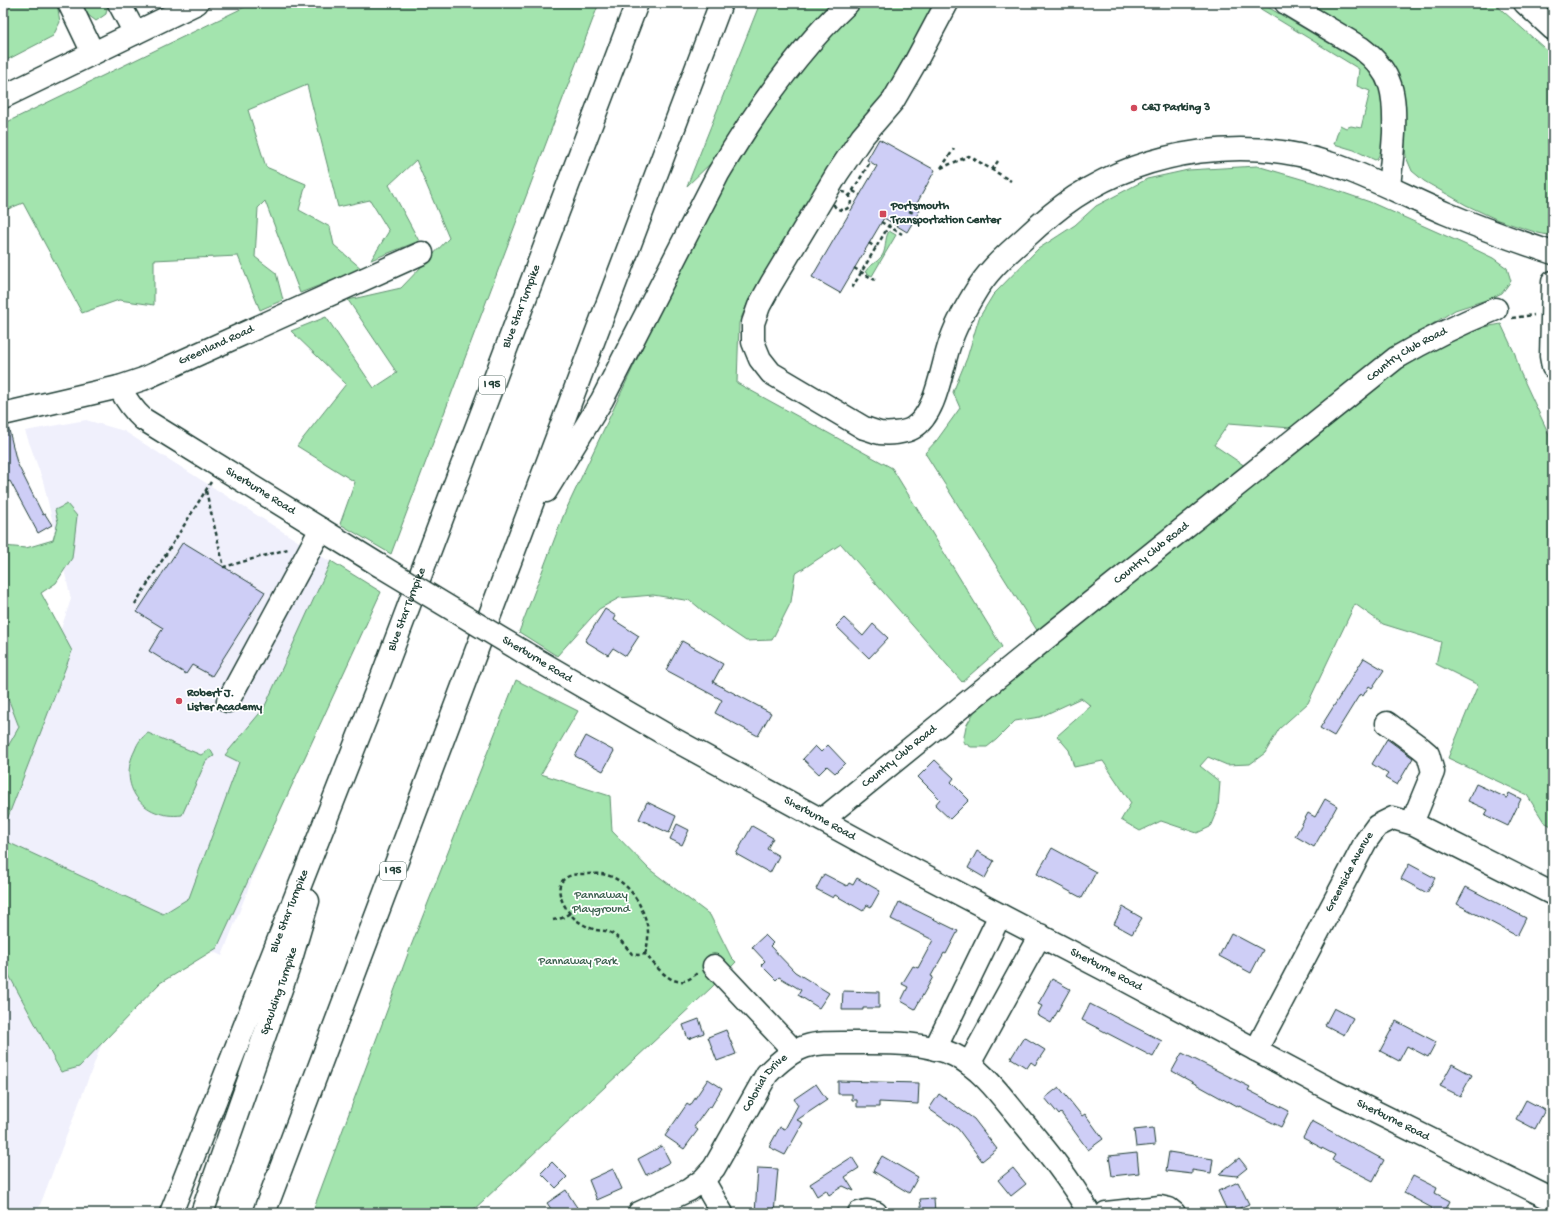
<svg xmlns="http://www.w3.org/2000/svg" width="1556" height="1216" font-family="'Gochi Hand',sans-serif">
<style>
.built{fill:#f0f0fc}
.green{fill:#a3e4ae;stroke:#619071}
.building{fill:#cecef6;stroke:#1f3d34}
.lines{fill:none;stroke-linecap:round;stroke-linejoin:round}
.minor-casing{stroke:#1f3d34;stroke-width:25}
.major-casing{stroke:#1f3d34;stroke-width:25}
.highway-casing{stroke:#1f3d34;stroke-width:25}
.path{stroke:#1f3d34;stroke-width:2.5;stroke-dasharray:4 3;stroke-linecap:butt}
.minor{stroke:#fff;stroke-width:22}
.major{stroke:#fff;stroke-width:22}
.highway{stroke:#fff;stroke-width:22}
.minor-bridge-casing{stroke:#1f3d34;stroke-width:25;stroke-linecap:butt}
.minor-bridge{stroke:#fff;stroke-width:22}
.poi-dot{fill:#d1495b;stroke:#fff;stroke-width:1.5}
.labels{text-anchor:middle;dominant-baseline:central;stroke-width:3.5;stroke-linejoin:round;paint-order:stroke}
.shield{fill:#fff;stroke:#627771;stroke-width:1}
.shield-label{font-size:11px;font-weight:bold;fill:#1f3d34}
.poi-label{font-size:12px;font-weight:bold;fill:#1f3d34;stroke:#fff;text-anchor:start}
.street-label{font-size:12px;fill:#1f3d34;stroke:#fff}
.park-label{font-size:12px;fill:#395e4c;stroke:#fff}
</style>
<rect width="100%" height="100%" fill="#fff"/>
<filter id="ink" filterUnits="userSpaceOnUse"><feTurbulence type="fractalNoise" baseFrequency=".025" numOctaves="2"/><feDisplacementMap in="SourceGraphic" scale="8" xChannelSelector="R" yChannelSelector="G"/><feConvolveMatrix kernelMatrix="1 2 1 2 8 2 1 2 1" color-interpolation-filters="sRGB"/></filter>
<g filter="url(#ink)">
<path class="built" d="M86 420 124 431 367 585 222 956 3 852V802L71 599 43 481 25 431Z
M3 685 19 727 3 755Z
M3 964 60 1072 79 1067 102 1043 37 1213H3Z"/>
<path class="green" d="M3 3H57L60 22 53 36 3 62Z
M81 3H108L106 14 96 21 88 15Z
M253 3H599L391 554 340 524 355 482 297 446 346 384 291 331 326 317 374 388 397 373 348 300 401 288 449 238 416 160 389 185 419 241 371 260 389 231 370 200 338 207 307 85 248 110 266 167 306 184 299 210 330 227 334 245 362 269 300 293 265 201 258 208 255 257 276 273 283 300 260 310 238 256 154 260V305L119 300 82 313 23 203 3 211V124Z
M760 3H836L744 113 713 161 687 186Z
M858 3H933L926 20 883 95 867 115 749 300 739 323 737 383 892 468 1002 647 962 682 841 544 795 574 791 602 772 640 746 641 709 616 691 601 653 595 619 598 599 609 557 656 519 632 564 514 699 227 764 115 784 95 780 92Z
M1251 3H1261L1354 58C1383 77 1383 95 1383 126 1383 137 1383 149 1377 159L1375 160 1354 150 1334 144 1340 125 1346 128 1351 126 1361 128 1370 91 1357 86 1359 69Z
M1307 3H1494L1553 56V236L1538 233 1498 220 1466 205 1424 181 1412 171 1406 157 1404 138 1389 60 1364 37Z
M1257 166 1315 183 1370 202 1464 244 1493 258 1507 268 1511 281 1502 293 1489 299 1455 310 1391 350 1291 428 1229 423 1214 445 1245 466 1040 635 925 453 937 440 960 408 953 392 967 358 979 318 993 295 1038 249 1075 225 1096 206 1147 179 1188 170Z
M889 231 896 235 872 276 865 272C869 265 877 263 882 256 887 248 884 239 889 231Z
M1501 324 1515 354 1520 372 1553 443V827L1544 822 1527 795 1448 758 1478 685 1436 664 1441 642 1383 624 1355 604 1308 703 1279 729 1265 753 1250 764 1227 765 1208 757 1200 766 1220 782 1218 808 1210 827 1197 833 1161 821 1140 831 1121 820 1131 803 1103 761 1074 767 1069 750 1057 736 1091 706 1081 698 1040 717 1015 721 996 740 987 747H971L963 742 966 726 977 707 1399 369 1442 341 1474 329Z
M67 504 77 516 72 558 56 583 41 593 72 651 3 830V755L19 727 3 685V546L26 548 53 540 58 522 55 510Z
M331 561 381 592 217 948 160 983 79 1067 61 1072 3 964V840L163 914 189 898 239 762 225 755 264 708Z
M516 680 578 711 541 774 610 796 612 831 649 869 710 915 731 957 736 962 711 988 470 1213H312L409 951Z
M148 733 201 755 210 749 214 756 206 761 182 815C142 820 117 785 135 750 138 742 141 738 148 733Z"/>
<path class="building" d="M879 139 935 170 915 207 920 210 907 232 884 218 840 293 812 277 877 166 867 160Z
M3 426H8L17 463 43 515 45 514 52 525 38 533 10 481 3 483Z
M183 542 265 592 212 676 192 665 186 674 149 651 163 628 137 612Z
M605 609 616 616 614 620 639 636 626 656 613 648 608 655 585 641Z
M844 618 863 636 873 624 888 638 869 658 836 626Z
M682 641 723 664 713 682 771 713 758 736 715 713 722 700 666 670Z
M1364 658 1384 670 1372 688 1369 686 1363 696 1360 694 1334 736 1320 728Z
M586 736 614 751 603 771 575 756Z
M1387 739 1413 758 1397 785 1385 778 1388 774 1372 764Z
M828 745 845 763 835 773 827 766 819 774 803 759 815 746 821 752Z
M935 760 954 778 951 782 969 800 950 819 935 805 940 799 918 777Z
M1476 784 1507 798 1509 793 1521 799 1508 826 1485 815 1488 810 1468 801Z
M1325 799 1337 806 1314 847 1295 836 1308 813 1315 817Z
M647 802 676 816 669 833 639 819Z
M677 824 689 830 682 845 670 839Z
M752 826 773 838 767 849 779 856 770 873 736 854Z
M1052 848 1096 872 1082 898 1037 874Z
M977 851 994 861 985 878 968 868Z
M1409 864 1435 878 1427 893 1401 879Z
M824 874 847 886 849 883 853 885 857 878 880 891 871 907 867 905 863 911 835 895 833 898 816 889Z
M1466 887 1526 918 1517 936 1457 904Z
M899 902 958 931 946 954 944 953 931 976 933 977 915 1009 901 1001 908 987 902 984 913 966 918 968 933 940 891 919Z
M1123 907 1142 918 1132 934 1114 924Z
M1231 933 1263 950 1251 973 1219 956Z
M765 935 773 943 770 946 795 972 829 993 819 1008 798 995 801 990 779 977 776 980 761 965 765 961 752 947Z
M1052 979 1070 989 1051 1023 1037 1015 1042 1006 1038 1004Z
M843 991 879 992V1008H863V1010H842Z
M1090 1004 1162 1041 1153 1057 1082 1020Z
M1334 1008 1353 1018 1344 1035 1325 1025Z
M699 1019 704 1033 688 1039 683 1025Z
M1396 1021 1436 1042 1428 1057 1407 1046 1399 1061 1380 1051Z
M726 1030 736 1054 717 1061 708 1037Z
M1024 1037 1045 1050 1035 1065 1031 1062 1027 1068 1011 1058Z
M1182 1053 1250 1087 1248 1090 1289 1111 1281 1127 1239 1106V1107L1228 1101V1102L1172 1071Z
M1452 1064 1472 1075 1460 1096 1440 1086Z
M708 1079 722 1088 711 1107 709 1106 694 1127 698 1130 684 1149 665 1136 687 1104 690 1106Z
M838 1081 919 1083 918 1104 879 1102V1107H857V1100H852V1094H838Z
M816 1084 827 1100 797 1120 803 1123 785 1155 769 1147 780 1127 785 1129 798 1105 794 1099Z
M1059 1087 1082 1116 1085 1114 1103 1139 1088 1150 1061 1113 1059 1115 1045 1098Z
M939 1094 974 1119 997 1149 982 1161 958 1129 929 1109Z
M1526 1100 1545 1110 1535 1129 1516 1119Z
M1312 1121 1384 1160 1373 1181 1332 1160 1335 1155 1303 1138Z
M1153 1128 1155 1145 1136 1147 1134 1130Z
M662 1146 670 1162 646 1175 638 1159Z
M1169 1152 1213 1159 1211 1173 1192 1170V1174L1166 1171Z
M1137 1153 1139 1173 1112 1176 1109 1156Z
M882 1156 918 1177 909 1193 873 1171Z
M852 1157 859 1168 845 1177 854 1191 843 1186 829 1195 826 1190 817 1196 810 1184Z
M1239 1158 1247 1168 1237 1176 1219 1174Z
M552 1162 567 1177 556 1188 541 1173Z
M758 1168 778 1169 774 1213H755Z
M1013 1168 1026 1184 1011 1196 998 1180Z
M613 1169 622 1189 597 1200 589 1180Z
M1413 1176 1437 1188 1435 1193 1450 1201 1444 1213H1438L1432 1210V1208L1404 1193Z
M1238 1182 1249 1204 1228 1213 1218 1191Z
M566 1190 574 1203 581 1213H554L547 1203Z
M934 1198 935 1213H922L920 1199Z"/>
<g class="lines">
<defs>
<g id="minor">
<path d="M947 3 915 63 893 101 862 137 837 174 771 284 759 306 753 323V342L760 359 771 373 864 428C869 429 875 432 880 433 889 434 905 433 913 428 937 413 941 368 950 343 955 326 965 309 974 294 988 270 1005 256 1025 238 1041 223 1057 209 1075 197 1149 149 1247 135 1332 164 1371 177 1407 197 1445 213 1481 228 1517 241 1553 253"/>
<path d="M1286 3 1361 48C1394 73 1395 95 1394 133 1393 151 1391 169 1389 186"/>
<path d="M1525 3 1553 29"/>
<path d="M1553 282 1551 356 1553 367"/>
<path id="s1" d="M119 387C126 400 132 409 143 419L379 565"/>
<path id="s2" d="M3 414 119 387 143 379 422 253"/>
<path id="s3" d="M525 653 675 740 891 858 1125 980 1333 1091 1553 1200"/>
<path d="M228 701 321 529"/>
<path d="M1387 723 1421 748 1428 754 1433 772 1412 823"/>
<path id="s4" d="M822 820 1044 640 1396 358C1428 339 1462 323 1496 309"/>
<path d="M714 966 794 1051"/>
<path d="M935 1049 1000 915"/>
<path id="s5" d="M1256 1050 1366 841 1377 826 1393 818 1414 824 1553 894"/>
<path d="M969 1064 1040 935"/>
<path d="M703 1180 722 1213"/>
<path id="s6" d="M639 1213 689 1190 703 1180 714 1168 767 1074C800 1040 814 1043 858 1043 889 1043 925 1042 954 1055 982 1068 1002 1097 1021 1120 1046 1150 1070 1179 1089 1213"/>
<path d="M859 1213 867 1211 876 1213"/>
<path d="M1106 1213 1160 1207 1169 1209 1174 1213"/>
</g>
<path id="major" d="M3 97 197 3"/>
<g id="highway">
<path d="M69 3 93 53"/>
<path d="M119 3 135 33"/>
<path d="M546 491 602 400 718 174C754 113 796 52 848 3"/>
<path id="s7" d="M171 1213 380 682 637 3"/>
<path id="s8" d="M202 1213 288 969 308 901"/>
<path d="M264 1213 721 3"/>
</g>
</defs>
<use href="#minor" class="minor-casing"/>
<use href="#major" class="major-casing"/>
<use href="#highway" class="highway-casing"/>
<path class="path" d="M941 168 969 156 1011 181
M941 168 954 149
M992 170 998 161
M853 191 860 195
M833 201a9 9 0 1 1 18 0a9 9 0 1 1-18 0Z
M849 197 870 162
M909 211 914 213
M881 222 902 234
M869 243 876 248
M854 268 875 280
M852 288 891 222
M1512 318 1534 315
M206 491 224 567 288 549
M135 604 211 482
M553 920 562 918 570 913
M645 954C650 938 649 925 642 910 636 895 623 879 606 875 600 873 592 874 585 874 579 874 573 874 567 877 551 886 564 907 572 916 577 922 589 928 596 930 601 931 606 930 611 933 619 937 626 947 632 954L638 955 645 954C660 970 676 995 698 972"/>
<use href="#minor" class="minor"/>
<use href="#major" class="major"/>
<use href="#highway" class="highway"/>
<defs>
<path id="minor-bridge" d="M379 565 525 653"/>
</defs>
<use href="#minor-bridge" class="minor-bridge-casing"/>
<use href="#minor-bridge" class="minor-bridge"/>
</g>
</g>
<g class="poi-dot">
<circle cx="1134" cy="108" r="4"/>
<rect x="879" y="210" width="8" height="8" rx="2"/>
<circle cx="179" cy="701" r="4"/>
</g>
<g class="labels">
<g class="shield">
<rect x="479" y="376" width="26" height="18" rx="3"/>
<rect x="380" y="862" width="26" height="18" rx="3"/>
</g>
<g class="shield-label">
<text x="492" y="385">I 95</text>
<text x="393" y="871">I 95</text>
</g>
<g class="poi-label">
<text x="1142" y="108">C&amp;J Parking 3</text>
<text x="891" y="207">Portsmouth<tspan x="891" dy="14">Transportation Center</tspan></text>
<text x="187" y="694">Robert J.<tspan x="187" dy="14">Lister Academy</tspan></text>
</g>
<g class="street-label">
<text stroke="none"><textPath href="#s7" startOffset="972">Blue Star Turnpike</textPath></text>
<text stroke="none"><textPath href="#s2" startOffset="225">Greenland Road</textPath></text>
<text stroke="none"><textPath href="#s4" startOffset="748">Country Club Road</textPath></text>
<text stroke="none"><textPath href="#s1" startOffset="178">Sherburne Road</textPath></text>
<text stroke="none"><textPath href="#s4" startOffset="424">Country Club Road</textPath></text>
<text stroke="none"><textPath href="#s7" startOffset="648">Blue Star Turnpike</textPath></text>
<text transform="translate(537 660) rotate(31)">Sherburne Road</text>
<text stroke="none"><textPath href="#s4" startOffset="100">Country Club Road</textPath></text>
<text stroke="none"><textPath href="#s3" startOffset="338">Sherburne Road</textPath></text>
<text stroke="none"><textPath href="#s5" startOffset="201">Greenside Avenue</textPath></text>
<text stroke="none"><textPath href="#s7" startOffset="324">Blue Star Turnpike</textPath></text>
<text stroke="none"><textPath href="#s3" startOffset="662">Sherburne Road</textPath></text>
<text stroke="none"><textPath href="#s8" startOffset="235">Spaulding Turnpike</textPath></text>
<text stroke="none"><textPath href="#s6" startOffset="188">Colonial Drive</textPath></text>
<text stroke="none"><textPath href="#s3" startOffset="986">Sherburne Road</textPath></text>
</g>
<g class="park-label">
<text x="601" y="896">Pannaway<tspan x="601" dy="14">Playground</tspan></text>
<text x="578" y="962">Pannaway Park</text>
</g>
</g>
<rect width="1556" height="1216" fill="none" stroke="#fff" stroke-width="16"/>
<rect x="8" y="8" width="1540" height="1200" fill="none" stroke="#1f3d34" stroke-width="1.5" filter="url(#ink)"/>
</svg>
